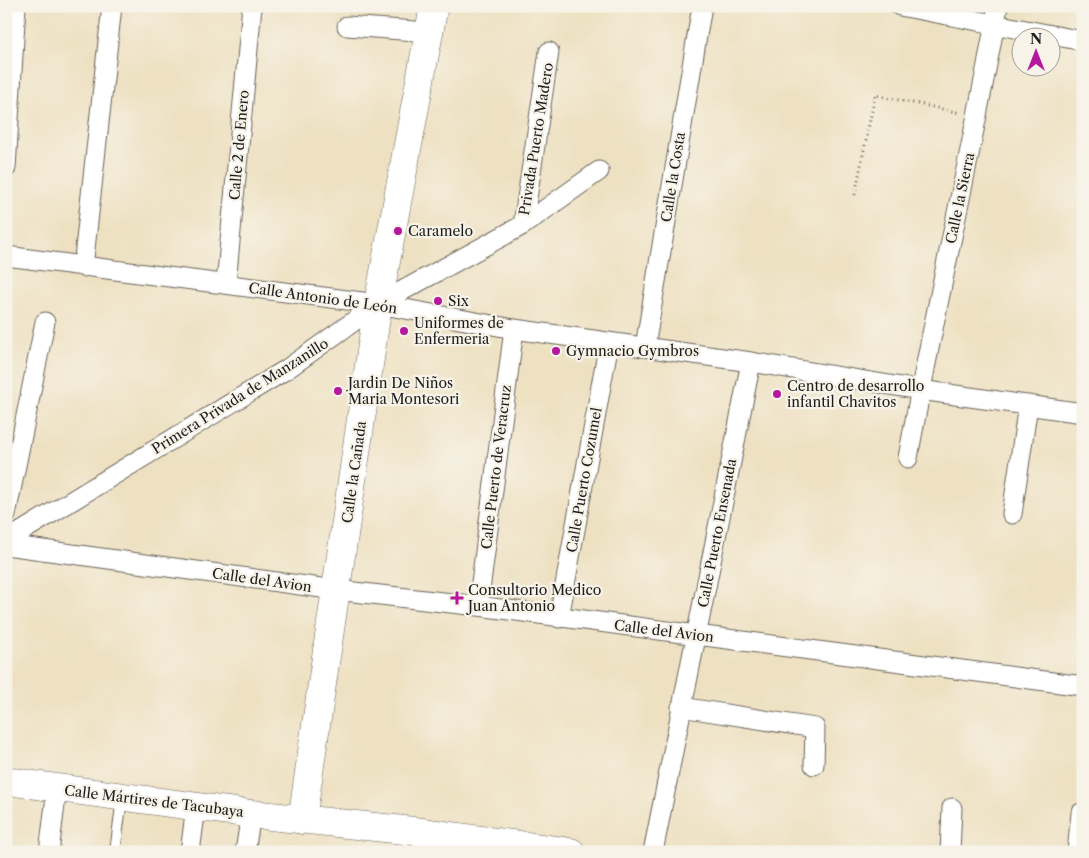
<svg xmlns="http://www.w3.org/2000/svg" width="1089" height="858" font-family="'Libre Caslon Text',serif">
<style>
.lines{fill:none;stroke-linecap:round;stroke-linejoin:round}
.lane-casing{stroke:#666156;stroke-width:12}
.street-casing{stroke:#666156;stroke-width:21}
.secondary-casing{stroke:#666156;stroke-width:29}
.path{stroke:#666156;stroke-width:3;stroke-dasharray:1 4;stroke-linecap:butt}
.lane{stroke:#fff;stroke-width:10}
.street{stroke:#fff;stroke-width:19}
.secondary{stroke:#fff;stroke-width:28}
.poi-dot{fill:#b5179e;stroke:#f7f3e8;stroke-width:2}
.labels{text-anchor:middle;dominant-baseline:central;stroke-width:4.5;stroke-linejoin:round;paint-order:stroke}
.street-label{font-size:14px;fill:#1c1c1c;stroke:#f7f3e8}
.poi-label{font-size:14px;fill:#1c1c1c;stroke:#f7f3e8;text-anchor:start}
</style>
<rect width="100%" height="100%" fill="#f7f3e8"/>
<filter id="ink" filterUnits="userSpaceOnUse"><feTurbulence type="fractalNoise" baseFrequency=".02" numOctaves="2"/><feDisplacementMap in="SourceGraphic" scale="10" xChannelSelector="R" yChannelSelector="G"/><feConvolveMatrix kernelMatrix="1 2 1 2 8 2 1 2 1" color-interpolation-filters="sRGB"/></filter>
<filter id="wash" filterUnits="userSpaceOnUse"><feTurbulence type="fractalNoise" baseFrequency=".0096" numOctaves="4" result="noise"/><feDisplacementMap in="SourceGraphic" scale="20" xChannelSelector="R" yChannelSelector="G"/><feGaussianBlur stdDeviation="1.12" result="paint"/><feColorMatrix in="noise" values="0 0 0 0 0 0 0 0 0 0 0 0 0 0 0 0 0 1.4 0 .05"/><feComposite in="paint" operator="in"/></filter>
<g filter="url(#wash)">
<rect width="100%" height="100%" fill="#eee1c2"/>
</g>
<g filter="url(#ink)">
<g class="lines">
<defs>
<path id="lane" d="M115 852 122 798"/>
<path id="street" d="M900 6 1083 41
M347 26 429 32
M6 168 16 6
M523 225 549 52
M6 256 378 304 514 329 751 362 920 390 1083 413
M83 267 112 6
M226 284 252 6
M645 347 702 6
M908 458C935 307 971 157 998 6
M1012 514 1028 405
M6 515 45 322
M6 541 287 369 378 304 523 225 599 171
M6 545 336 590 478 606 697 635 1083 686
M478 606 514 329
M559 618 609 342
M681 707 815 728 814 765
M49 852 57 789
M190 852 196 807
M245 852 251 814
M422 852 423 832
M653 852 751 362
M950 852 952 808
M1077 852 1081 813"/>
<path id="secondary" d="M6 781 251 814 423 832 571 852
M302 820 378 304 434 6"/>
</defs>
<use href="#lane" class="lane-casing"/>
<use href="#street" class="street-casing"/>
<use href="#secondary" class="secondary-casing"/>
<path class="path" d="M855 195 875 95 961 113"/>
<use href="#lane" class="lane"/>
<use href="#street" class="street"/>
<use href="#secondary" class="secondary"/>
</g>
</g>
<g class="poi-dot">
<circle cx="398" cy="231" r="5"/>
<circle cx="438" cy="301" r="5"/>
<circle cx="404" cy="331" r="5"/>
<circle cx="556" cy="351" r="5"/>
<circle cx="338" cy="391" r="5"/>
<circle cx="777" cy="394" r="5"/>
<path d="M454.5 590.5h5v5h5v5h-5v5h-5v-5h-5v-5h5z"/>
</g>
<g class="labels">
<g class="street-label">
<text transform="translate(536 139) rotate(-81)">Privada Puerto Madero</text>
<text transform="translate(239 145) rotate(-85)">Calle 2 de Enero</text>
<text transform="translate(673 177) rotate(-81)">Calle la Costa</text>
<text transform="translate(960 198) rotate(-78)">Calle la Sierra</text>
<text transform="translate(323 298) rotate(8)">Calle Antonio de León</text>
<text transform="translate(240 396) rotate(-32)">Primera Privada de Manzanillo</text>
<text transform="translate(496 467) rotate(-83)">Calle Puerto de Veracruz</text>
<text transform="translate(354 472) rotate(-82)">Calle la Cañada</text>
<text transform="translate(584 480) rotate(-80)">Calle Puerto Cozumel</text>
<text transform="translate(717 533) rotate(-79)">Calle Puerto Ensenada</text>
<text transform="translate(262 580) rotate(8)">Calle del Avion</text>
<text transform="translate(664 631) rotate(7)">Calle del Avion</text>
<text transform="translate(154 801) rotate(7)">Calle Mártires de Tacubaya</text>
</g>
<g class="poi-label">
<text x="408" y="231">Caramelo</text>
<text x="448" y="301">Six</text>
<text x="414" y="323">Uniformes de<tspan x="414" dy="16">Enfermeria</tspan></text>
<text x="566" y="351">Gymnacio Gymbros</text>
<text x="348" y="383">Jardin De Niños<tspan x="348" dy="16">Maria Montesori</tspan></text>
<text x="787" y="386">Centro de desarrollo<tspan x="787" dy="16">infantil Chavitos</tspan></text>
<text x="468" y="590">Consultorio Medico<tspan x="468" dy="16">Juan Antonio</tspan></text>
</g>
</g>
<rect width="1089" height="858" fill="none" stroke="#f7f3e8" stroke-width="25"/>
<g transform="translate(1036 52)"><circle r="24" fill="#f7f3e8" stroke="#9f9d96"/>
<path d="M0-4L9 19L0 12L-9 19Z" fill="#b5179e"/>
<text y="-8" font-size="14" font-weight="bold" text-anchor="middle" fill="#1c1c1c">N</text>
</g>
</svg>
